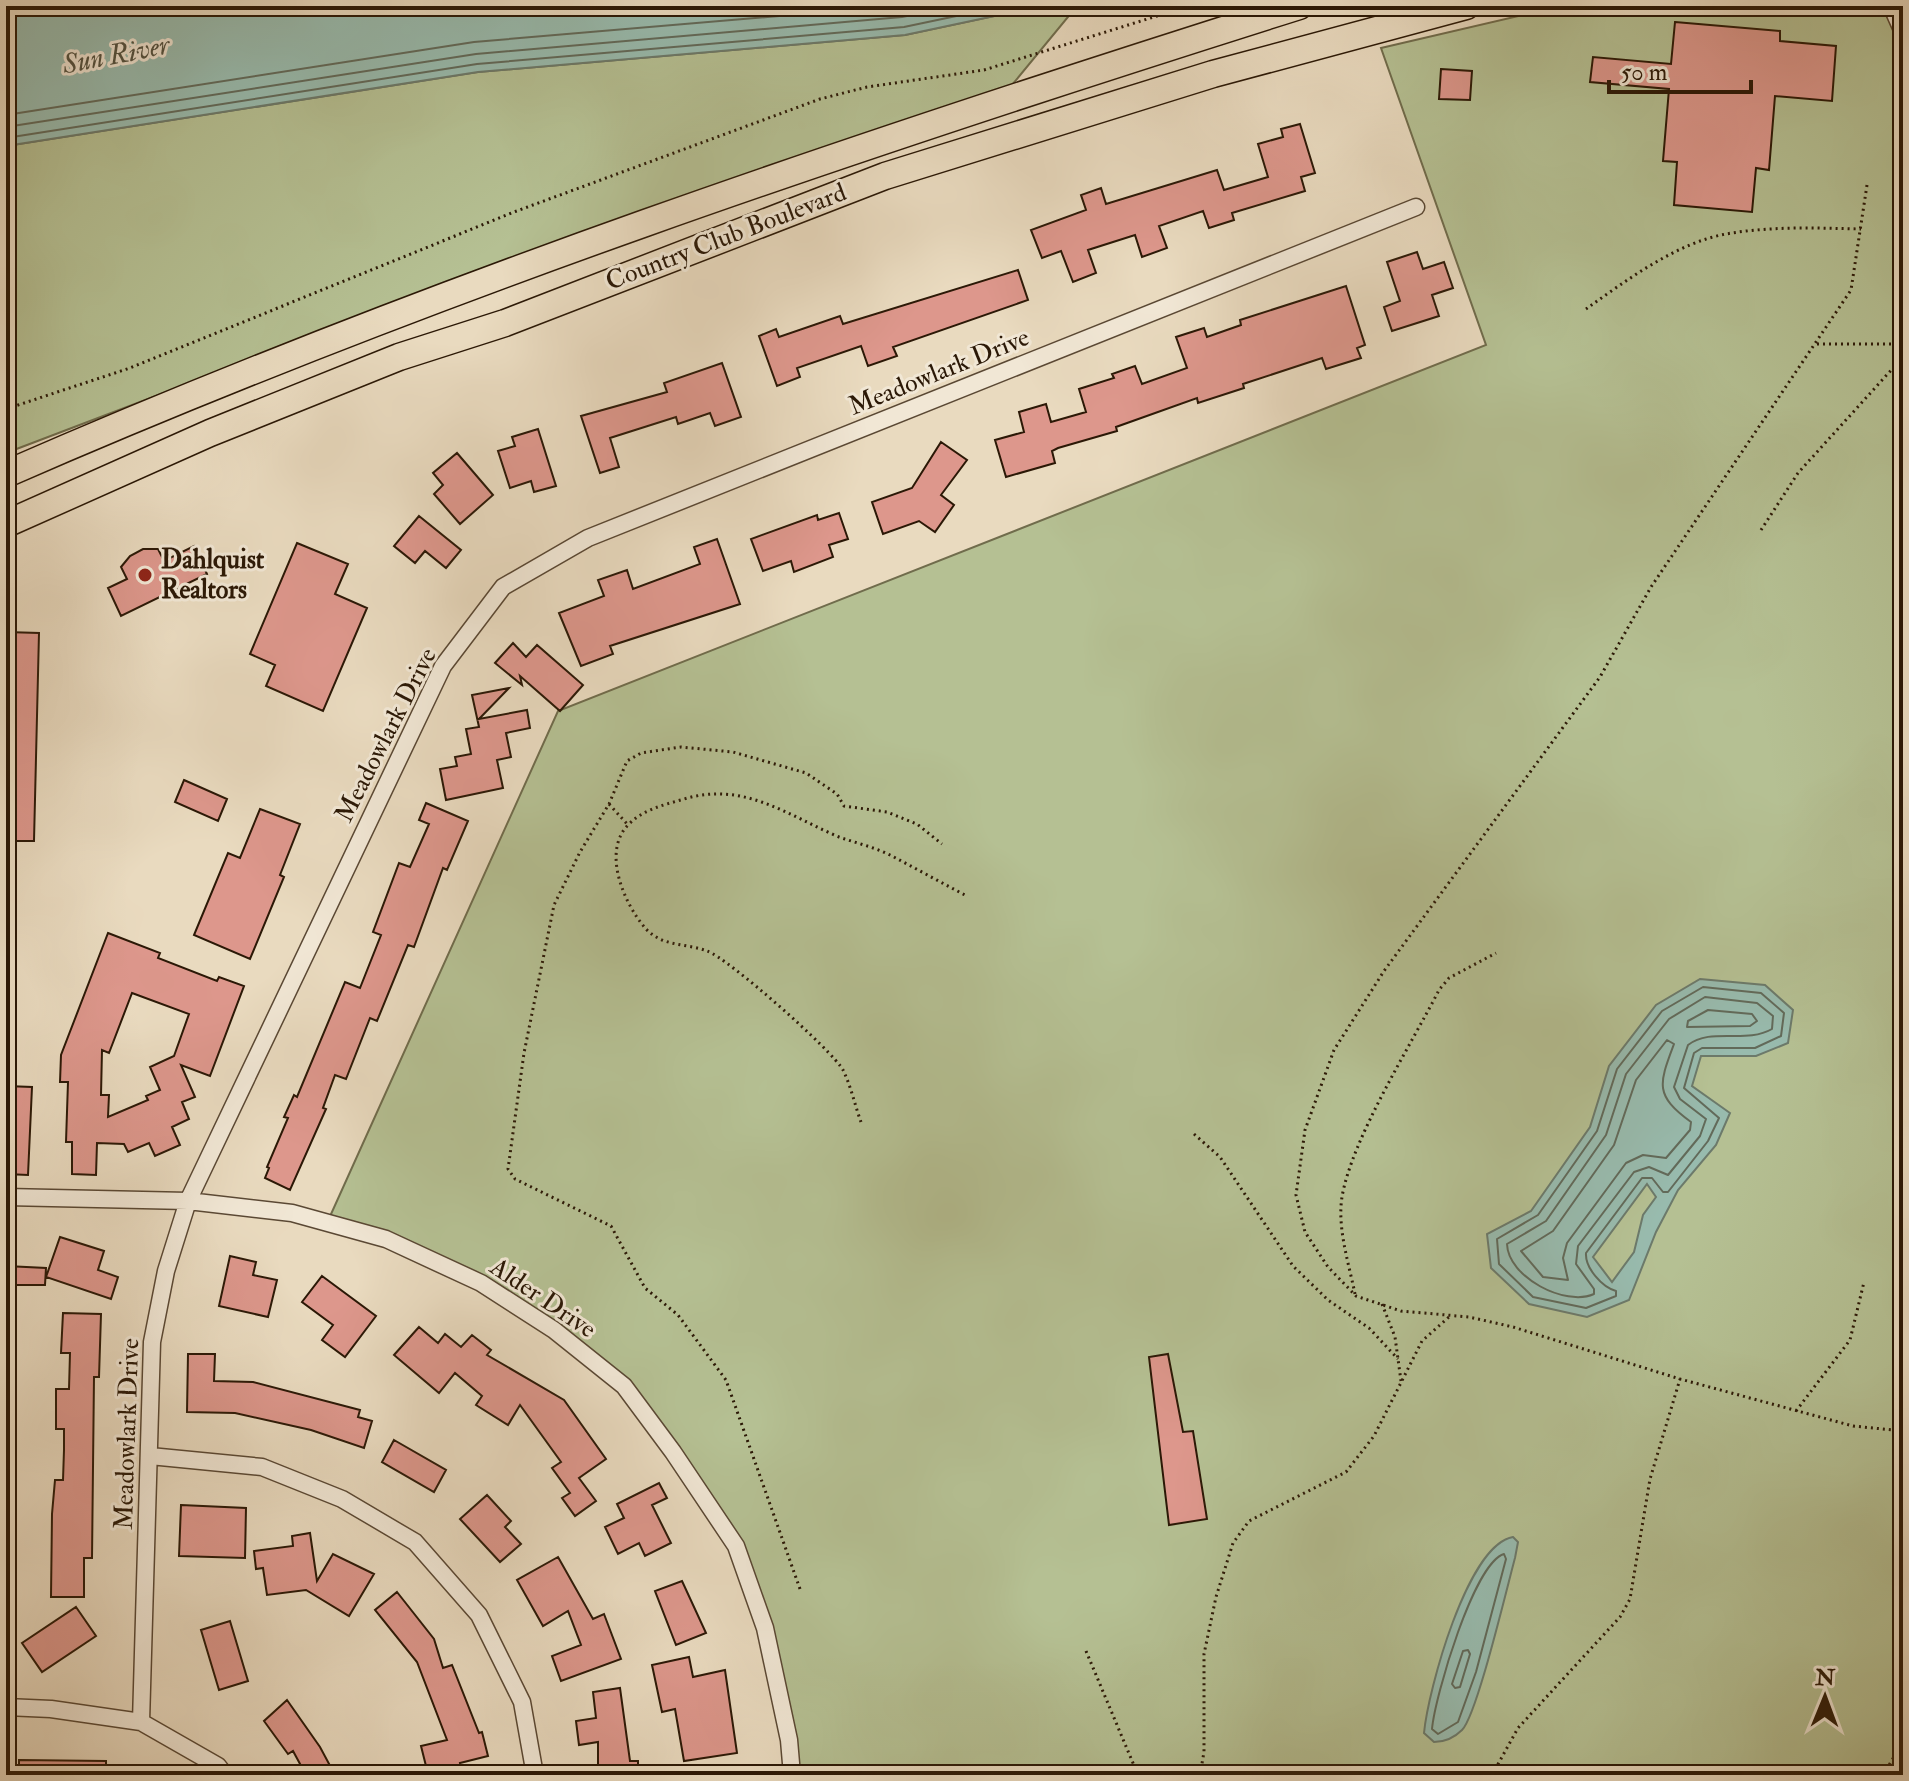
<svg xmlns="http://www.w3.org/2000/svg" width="1909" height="1781" font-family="'IM FELL Double Pica',serif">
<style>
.green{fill:#b5c093;stroke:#706c4c;stroke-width:2}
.water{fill:#98bbae;stroke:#6c7a6b;stroke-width:2;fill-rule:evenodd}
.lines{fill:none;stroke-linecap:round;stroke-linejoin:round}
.shore{stroke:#626a5a;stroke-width:2}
.building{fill:#dd978c;stroke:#2b1806;stroke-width:2;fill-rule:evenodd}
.service-casing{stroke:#5a4834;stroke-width:11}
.minor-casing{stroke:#5a4834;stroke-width:19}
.trunk-casing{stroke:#2b1806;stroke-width:29}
.path{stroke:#2b1806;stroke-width:3;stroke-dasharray:2 4;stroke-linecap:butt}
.service{stroke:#f1e7d5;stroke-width:8}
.minor{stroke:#f1e7d5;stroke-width:16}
.trunk{stroke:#e9dabf;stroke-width:26}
.poi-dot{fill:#8f2418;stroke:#f1e7d5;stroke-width:3}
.labels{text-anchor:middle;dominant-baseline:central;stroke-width:6;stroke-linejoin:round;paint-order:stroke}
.street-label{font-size:26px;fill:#2b1806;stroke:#f1e7d5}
.poi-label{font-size:26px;font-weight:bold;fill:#2b1806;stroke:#f1e7d5;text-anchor:start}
.water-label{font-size:28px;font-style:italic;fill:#515141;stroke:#f1e7d5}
</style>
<rect width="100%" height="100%" fill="#e9dabf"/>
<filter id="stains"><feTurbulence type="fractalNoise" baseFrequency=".0025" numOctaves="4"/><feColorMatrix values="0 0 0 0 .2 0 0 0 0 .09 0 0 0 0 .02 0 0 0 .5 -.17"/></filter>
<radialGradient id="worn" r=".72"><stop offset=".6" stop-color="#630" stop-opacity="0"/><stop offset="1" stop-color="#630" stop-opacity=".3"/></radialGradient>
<path class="green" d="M1042 6H1077L1012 85 550 246 6 453V146L478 72 905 35Z
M1561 6H1903V1775H792L789 1740 736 1546 624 1386 481 1283 327 1223 558 711 1486 345 1381 48Z"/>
<path class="water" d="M6 6H1042L905 35 478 72 6 146Z
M1700 979 1765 985 1793 1010 1788 1043 1756 1056H1701L1692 1086 1730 1113 1716 1145 1678 1190 1656 1232 1629 1300 1587 1317 1529 1304 1491 1268 1487 1234 1531 1211 1590 1127 1609 1066 1656 1005ZM1647 1184 1656 1197 1643 1215 1634 1252 1612 1282 1593 1257Z
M1513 1537 1518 1542 1515 1558C1507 1587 1477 1715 1462 1730 1454 1738 1445 1742 1434 1742L1424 1733C1428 1691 1467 1545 1513 1537Z"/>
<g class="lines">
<path class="shore" d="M6 115 474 42 895 6
M6 127 476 54 902 17 956 6
M6 138 477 64 904 27 1004 6
M1703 987 1761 993 1784 1013 1781 1036 1755 1048H1702L1694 1053 1684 1088 1719 1118 1708 1141 1668 1192H1663L1652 1178H1642L1586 1253C1585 1268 1602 1287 1616 1291V1296L1586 1308 1533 1297 1499 1264 1497 1239 1538 1215 1597 1131 1617 1069 1662 1011Z
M1705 997 1757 1003 1773 1016 1772 1029C1746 1044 1711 1027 1688 1045L1674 1087 1680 1099 1706 1119 1700 1136 1668 1175 1649 1167 1634 1172 1578 1246 1576 1264 1594 1289V1294C1565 1307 1508 1277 1507 1244L1546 1221 1606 1135 1626 1074 1669 1019Z
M1708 1010 1752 1014 1757 1021 1750 1026 1687 1027 1688 1021Z
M1667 1040 1674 1044C1659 1084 1654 1095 1691 1122L1690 1130 1666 1158 1643 1155 1626 1163 1567 1243 1563 1258 1568 1280 1543 1277 1521 1251 1553 1231 1614 1145 1636 1080Z
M1504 1554 1506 1559 1476 1672 1458 1722 1438 1734 1432 1729C1435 1696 1474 1563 1504 1554Z
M1468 1650 1470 1654 1460 1687 1455 1688 1452 1684 1463 1651Z"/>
</g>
<path class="building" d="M1675 22 1780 31V41L1836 46 1832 101 1775 96 1769 170 1756 168 1752 212 1674 205 1677 162 1663 161 1669 89 1590 82 1593 57 1671 64Z
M1441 69 1472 71 1470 100 1439 99Z
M1300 124 1315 173 1301 177 1305 191 1232 213 1234 220 1209 228 1203 211 1159 226 1167 248 1142 257 1135 235 1088 250 1096 273 1073 282 1061 251 1042 258 1031 230 1086 210 1081 195 1101 188 1106 204 1217 170 1224 190 1268 177 1258 144 1283 137 1281 129Z
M1417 252 1423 269 1444 262 1453 288 1432 295 1439 316 1392 331 1384 307 1400 301 1387 262Z
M1018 270 1028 300 893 347 897 356 868 366 861 346 797 368 800 377 777 386 759 336 776 329 779 337 840 316 843 324Z
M1346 286 1365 345 1357 348 1361 358 1326 369 1322 358 1243 384 1244 388 1198 403 1197 398 1116 427 1117 431 1058 448 1052 451 1055 463 1006 477 995 440 1024 432 1019 412 1046 404 1051 422 1086 412 1079 389 1114 378 1112 374 1135 366 1142 384 1187 368 1176 337 1204 328 1207 337 1241 325 1240 320Z
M722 363 741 417 715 426 710 413 678 424 676 417 610 438 619 467 600 473 581 416 667 392 664 383Z
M538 429 556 486 534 492 531 481 510 488 498 451 515 446 512 437Z
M941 442 967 460 941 495 954 505 935 532 919 521 883 534 872 502 912 488Z
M457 453 493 495 460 524 434 494 443 485 433 473Z
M839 513 848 539 829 545 833 557 794 572 791 561 763 571 751 539 817 515 818 520Z
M419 516 461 550 446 568 425 551 415 563 394 546Z
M717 539 740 604 610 646 613 654 581 666 559 613 604 596 598 580 627 570 633 589 700 564 694 547Z
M297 543 348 564 335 594 367 608 323 711 266 686 275 665 250 654Z
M194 546 207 574 121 616 108 588 127 579 121 567 130 556 143 549H158L164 561Z
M6 632 39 633 34 841H6Z
M513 643 526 657 537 645 583 685 560 711 520 676 522 685 495 663Z
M509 688 479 719 527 710 530 728 506 733 511 757 497 760 503 788 446 800 440 769 457 766 455 757 471 754 466 729 479 727 472 695Z
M184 780 227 799 218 821 175 802Z
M426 803 468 821 447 870 443 868 414 947 408 945 377 1021 370 1018 346 1079 335 1075 323 1108 326 1109 290 1190 265 1178 269 1168 267 1167 288 1118 284 1117 294 1095 297 1097 345 982 360 988 381 935 373 932 399 863 410 867 429 824 419 820Z
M260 809 300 824 280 875 284 877 250 959 194 935 228 853 240 858Z
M108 933 160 953 158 958 217 981 219 977 244 986 210 1076 181 1065 195 1097 182 1102 189 1119 172 1127 180 1145 155 1156 149 1143 128 1152 124 1144 97 1143 96 1175 72 1174V1142H66L68 1082H60L61 1055ZM132 993 189 1014 174 1056 150 1067 160 1090 146 1096 148 1100 108 1117 109 1095H101L102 1050 109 1053Z
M6 1086 32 1087 28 1175 6 1174Z
M60 1237 104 1251 98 1270 118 1277 111 1299 46 1277Z
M230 1256 256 1262 253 1275 277 1280 268 1317 219 1306Z
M6 1266 46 1268 45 1285H6Z
M322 1276 376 1316 345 1357 322 1340 333 1325 302 1302Z
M63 1313 101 1314 99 1377H94L92 1558H84V1597H51L52 1514 55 1480H63L64 1450V1429H56V1389H69L70 1353H61Z
M419 1327 438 1343 445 1334 461 1347 472 1335 491 1350 487 1355 564 1400 606 1459 579 1478 596 1501 575 1516 562 1498 570 1493 552 1468 561 1462 520 1405 508 1425 476 1405 482 1396 455 1373 439 1393 394 1355Z
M188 1354H215L214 1381 253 1382 360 1410 358 1417 372 1421 364 1448 311 1430 235 1413 187 1412Z
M1168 1354 1183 1432 1193 1431 1207 1519 1169 1525 1149 1357Z
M394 1440 446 1470 434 1492 382 1462Z
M659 1483 667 1498 652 1505 671 1543 645 1556 639 1543 618 1554 605 1527 624 1518 617 1504Z
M487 1495 511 1521 505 1527 521 1544 500 1562 460 1519Z
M181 1505 246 1508 245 1558 179 1556Z
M310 1533 317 1581 333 1554 374 1574 349 1616 306 1590 267 1595 263 1568 256 1569 254 1551 293 1546 292 1536Z
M558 1557 593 1619 604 1614 621 1659 561 1681 552 1656 581 1645 568 1611 543 1626 517 1580Z
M682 1581 706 1633 676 1645 655 1591Z
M397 1592 434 1639 443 1668 452 1665 479 1733 482 1732 488 1756 460 1763 463 1775H436L434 1768 427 1770 421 1746 447 1740 417 1662 375 1610Z
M76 1607 96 1636 42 1672 22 1643Z
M230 1621 248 1681 219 1690 201 1630Z
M689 1657 693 1677 725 1670 737 1753 684 1761 675 1709 662 1712 652 1665Z
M620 1688 630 1761H638V1775H598V1742L579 1745 576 1721 596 1718 593 1692Z
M287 1700 320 1747 335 1775H306L293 1751 288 1754 264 1721Z
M19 1760 106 1761V1775H19Z"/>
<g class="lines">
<defs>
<path id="service" d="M1887 6 1903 42"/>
<path id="minor" d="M6 1197 188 1201 292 1213 386 1239 481 1283 554 1330 624 1386 673 1452 736 1546 765 1628 789 1740 792 1775
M150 1456 262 1467 342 1499 415 1542 479 1615 522 1702 535 1775
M6 1707 51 1709 141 1722 218 1766 225 1775
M141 1722 152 1342 166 1271 188 1201 443 666 503 587 588 538 1416 207"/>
<path id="trunk" d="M6 474C427 290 861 144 1299 6
M6 524 210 433 399 357 505 323 885 176 1213 74 1466 6"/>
</defs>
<use href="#service" class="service-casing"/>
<use href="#minor" class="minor-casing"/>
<use href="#trunk" class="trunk-casing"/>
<path class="path" d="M1867 185 1851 290 1651 587 1600 677 1384 971 1334 1050 1305 1130 1296 1195 1305 1232 1328 1267 1356 1296 1401 1311 1469 1317 1513 1327 1680 1379 1853 1426 1903 1431
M1586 309C1627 280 1676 243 1726 234 1771 226 1816 228 1861 229
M1817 344H1903
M6 409 130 368 514 212 820 99 867 87 984 70 1189 6
M1761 530 1798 473 1903 357
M609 804 628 825
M861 1122C855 1106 851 1086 843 1070 833 1051 728 958 707 951 686 943 663 947 646 929 624 904 601 851 629 824 644 809 664 805 684 799 744 781 787 815 839 837 856 843 874 847 890 855 915 868 940 882 965 895
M1194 1134 1220 1157 1293 1266 1328 1300 1369 1328 1398 1359
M1355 1294C1349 1264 1337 1228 1342 1197 1352 1138 1411 1045 1439 990L1449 978 1496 953
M1382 1304 1395 1337 1401 1381
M1796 1411 1850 1340 1864 1282
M800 1589 726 1380 678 1315 645 1288 611 1226 515 1179 508 1169 524 1053 554 905 580 852 609 804 627 761 641 753 681 747 733 752 806 773 837 794 844 806 887 812 917 824 942 844
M1086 1651 1138 1775
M1200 1775 1204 1752V1654L1216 1597 1233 1543 1249 1521 1346 1472 1374 1436 1422 1341 1449 1317
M1492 1775 1518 1728 1620 1617 1630 1599 1650 1479 1680 1379
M1883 1775 1903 1742"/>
<use href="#service" class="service"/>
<use href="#minor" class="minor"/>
<use href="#trunk" class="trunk"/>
</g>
<circle class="poi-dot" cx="145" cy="575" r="8"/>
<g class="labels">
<g class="street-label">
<text transform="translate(726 237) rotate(-21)">Country Club Boulevard</text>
<text transform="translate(939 372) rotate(-22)">Meadowlark Drive</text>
<text transform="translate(386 735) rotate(-63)">Meadowlark Drive</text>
<text transform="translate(543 1298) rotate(34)">Alder Drive</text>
<text transform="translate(127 1434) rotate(-88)">Meadowlark Drive</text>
</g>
<g class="poi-label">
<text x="161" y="560">Dahlquist<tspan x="161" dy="30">Realtors</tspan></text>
</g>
<g class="water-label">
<text transform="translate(116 55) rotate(-11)">Sun River</text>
</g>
</g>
<rect width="1909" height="1781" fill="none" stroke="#e9dabf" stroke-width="32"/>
<rect x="8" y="8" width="1893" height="1765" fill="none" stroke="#2b1806" stroke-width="4"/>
<rect x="16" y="16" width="1877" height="1749" fill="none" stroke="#2b1806" stroke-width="2"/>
<g transform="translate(1825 1697) rotate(1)" stroke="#f1e7d5" stroke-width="6" paint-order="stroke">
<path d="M0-6L14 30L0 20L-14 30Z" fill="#2b1806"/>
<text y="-12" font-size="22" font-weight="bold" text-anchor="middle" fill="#2b1806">N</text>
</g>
<path d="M1609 80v12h142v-12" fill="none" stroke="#2b1806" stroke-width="4"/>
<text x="1621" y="80" font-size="24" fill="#2b1806" stroke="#f1e7d5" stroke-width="6" paint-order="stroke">50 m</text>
<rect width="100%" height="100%" filter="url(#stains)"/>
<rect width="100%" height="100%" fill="url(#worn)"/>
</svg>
